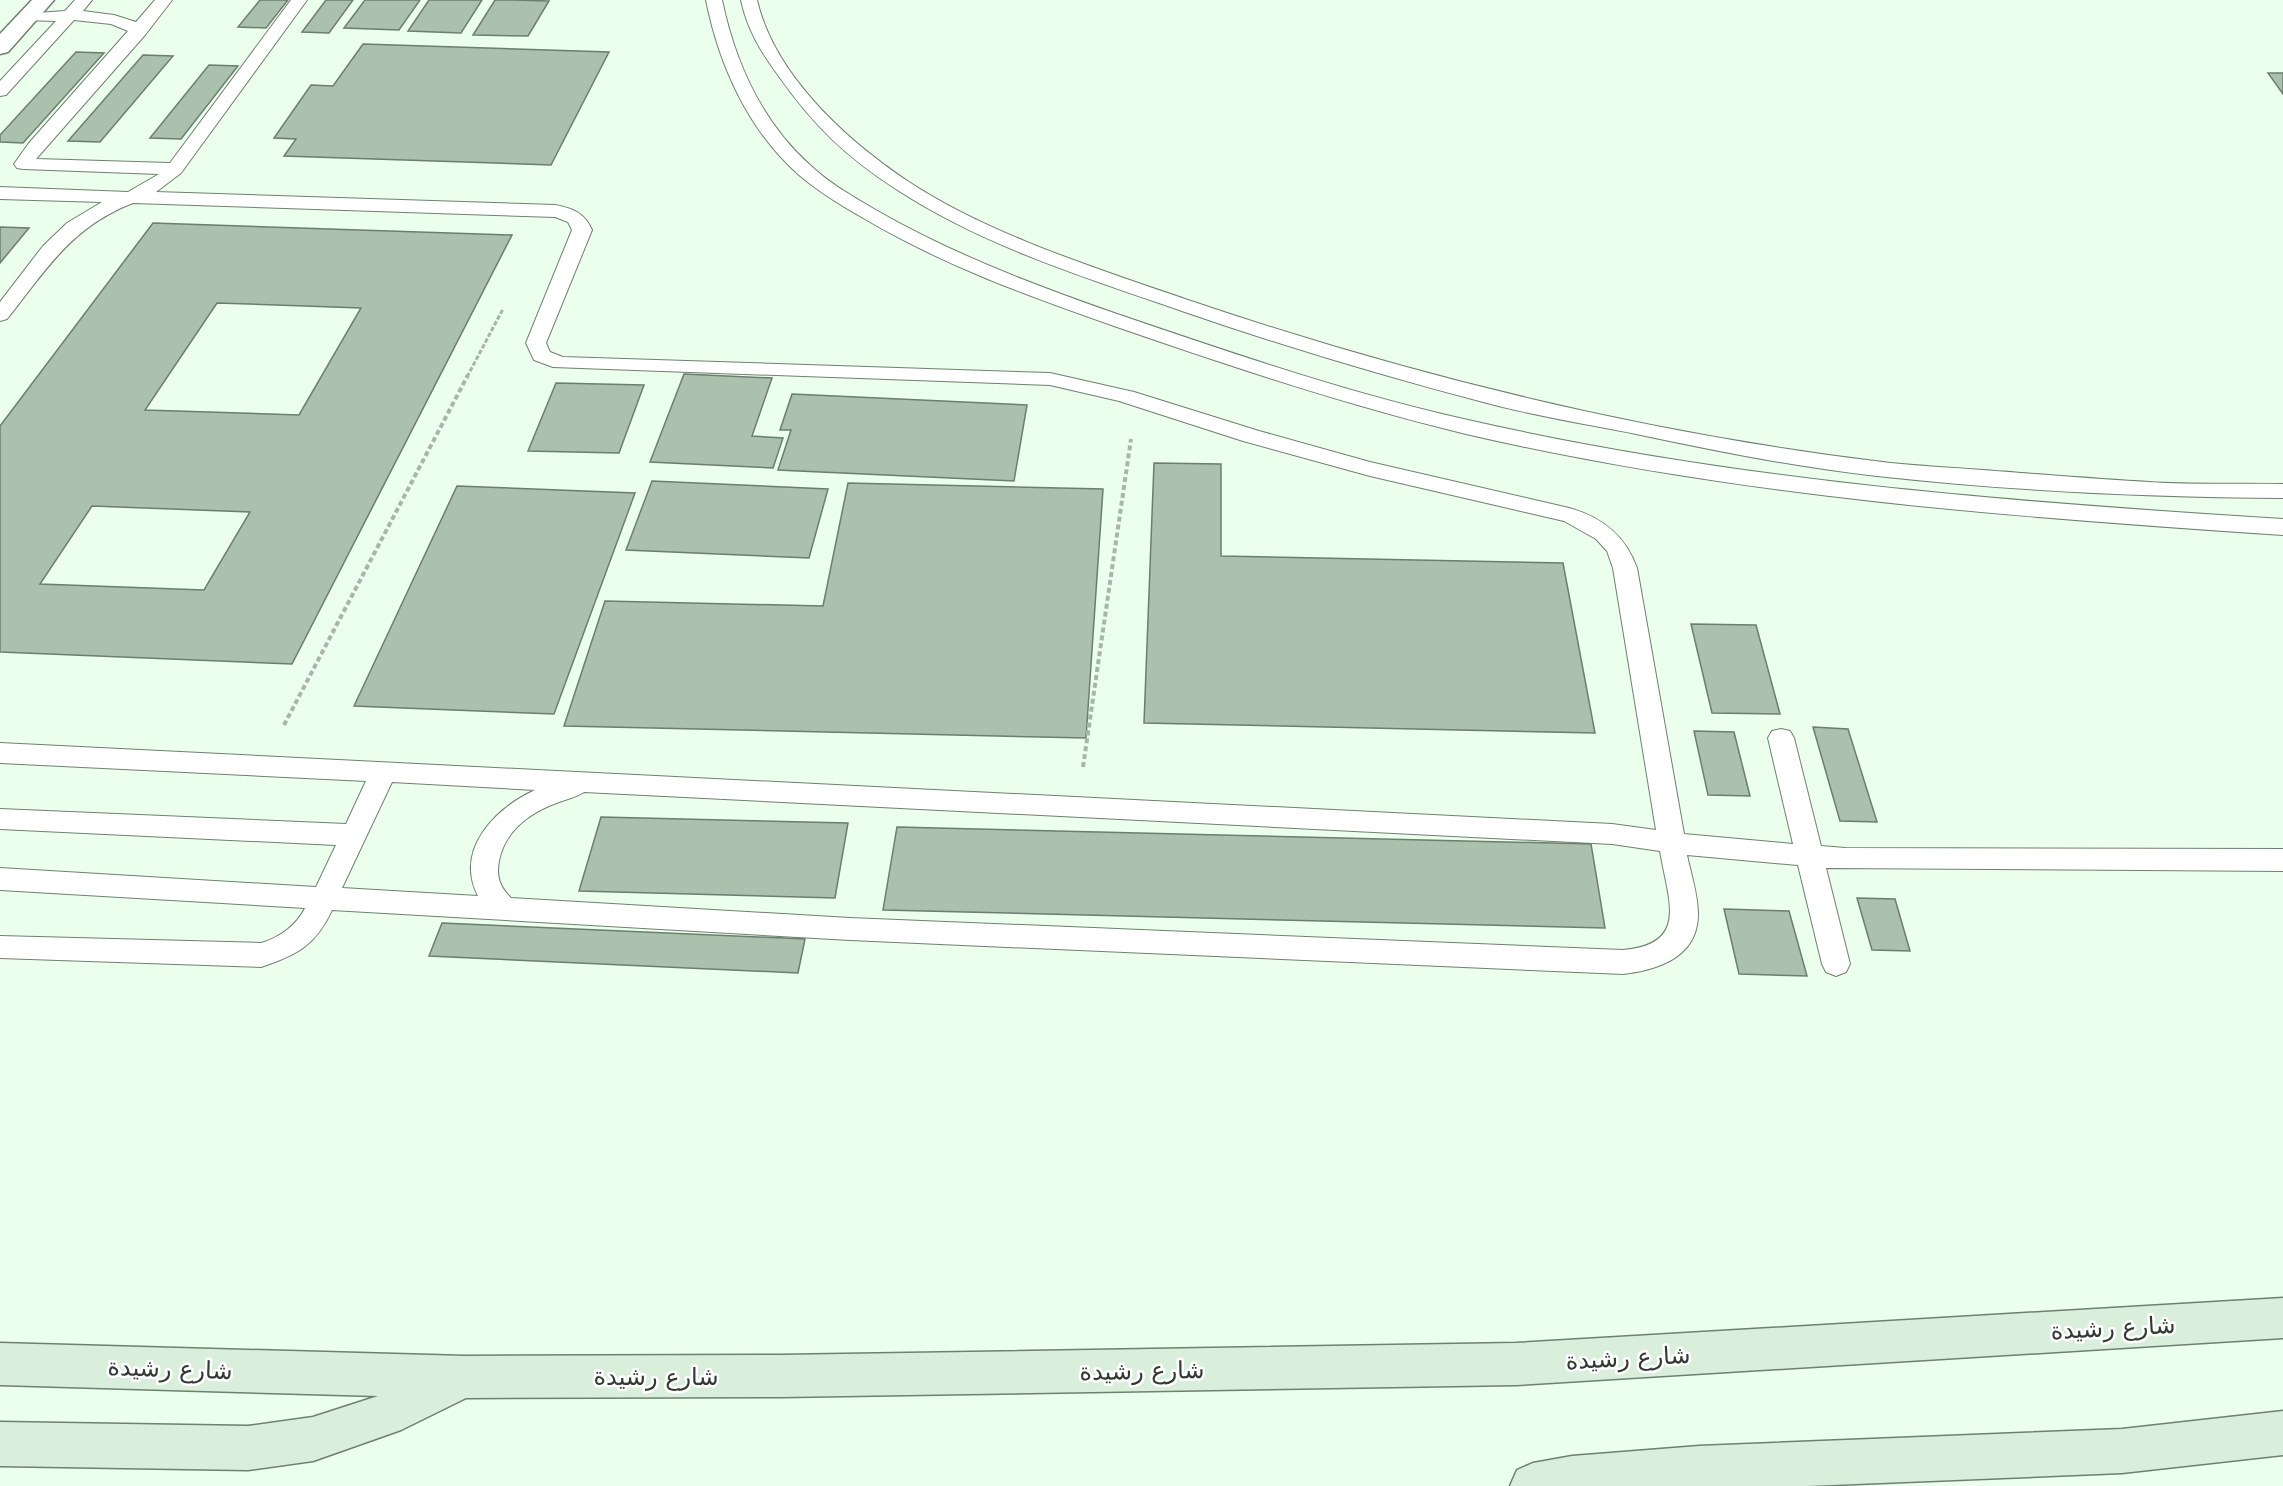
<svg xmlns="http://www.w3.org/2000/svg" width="2283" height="1486" font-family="'DejaVu Sans','Noto Sans Arabic',sans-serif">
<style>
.building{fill:#acc0ae;stroke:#6c7e6e;stroke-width:1.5;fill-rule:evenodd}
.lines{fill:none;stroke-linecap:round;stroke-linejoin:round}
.lane-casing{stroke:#6e806f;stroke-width:2}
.street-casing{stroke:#6e806f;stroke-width:3}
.secondary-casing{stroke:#6e806f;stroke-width:3}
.path-far1{stroke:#a7b6a8;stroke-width:3;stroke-dasharray:4.5 2;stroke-linecap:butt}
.path{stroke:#a7b6a8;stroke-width:4;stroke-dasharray:5 3;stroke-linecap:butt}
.lane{fill:#fff;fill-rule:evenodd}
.street{fill:#fff;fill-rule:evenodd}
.secondary{fill:#daeedc;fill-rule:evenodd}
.labels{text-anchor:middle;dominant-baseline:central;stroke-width:5;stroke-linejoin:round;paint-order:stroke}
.near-street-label{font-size:24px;fill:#323a33;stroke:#fff}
</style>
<rect width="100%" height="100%" fill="#ebffec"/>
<path class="building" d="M260 0H288L266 28 238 27Z
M326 0H353L329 33 302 32Z
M365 0H420L399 30 344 28Z
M429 0H482L461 33 408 31Z
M495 0H514L549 1 528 36 473 35Z
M363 44 609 52 551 165 284 156 296 139 274 138 311 85 333 86Z
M76 52 104 53 23 143 0 142V135Z
M143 55 173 56 100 142 68 141Z
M209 65 238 66 181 139 150 138Z
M2268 73H2283V94Z
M153 223 512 235 292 664 0 652V426ZM217 303 361 308 299 415 145 410ZM92 506 250 512 204 590 40 584Z
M0 227 29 228 0 263Z
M684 374 772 378 752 436 783 438 773 468 650 462Z
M556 383 644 385 619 453 528 451Z
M792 394 1027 405 1014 481 778 470 791 430H780Z
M1154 463 1221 464V556L1563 563 1595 733 1144 723Z
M652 481 828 489 809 558 626 550Z
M848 483 1103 489 1086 738 564 726 605 601 823 606Z
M457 486 635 493 554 714 354 706Z
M1691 624 1756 625 1780 714 1712 713Z
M1813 727 1848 729 1877 822 1840 821Z
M1694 731 1734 732 1750 796 1708 795Z
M601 817 848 823 835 898 579 891Z
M897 827 1591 844 1605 928 883 910Z
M1857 898 1895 899 1910 951 1872 950Z
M1724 909 1789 911 1807 976 1739 974Z
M442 923 805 939 798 973 429 956Z"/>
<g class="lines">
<defs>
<path id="lane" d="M75 0H92L83 11 114 15 136 22 155 0H172L145 35 36 159 170 163 291 0H307L181 173 156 192 555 205C572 208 585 213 592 230L546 343 550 352 563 357 1050 373 1134 392 1259 431 1370 462 1569 508C1602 517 1625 535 1637 568L1684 834 1793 844 1768 738 1772 731 1781 729 1790 731 1794 738 1821 846 1845 848 2283 849V871L1826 868 1850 964 1846 972 1836 976 1826 972 1822 964 1798 865 1687 855C1691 874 1698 895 1698 914 1698 957 1658 970 1623 974L850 940 332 910C316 945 297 955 261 967L0 958V936L261 943C279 938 297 925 305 908L0 890V868L316 887 336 845 0 829V809L346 824 366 781 0 763V743L1612 824 1656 830 1613 568 1607 551 1596 539 1564 521 1370 476 1243 441 1119 401 1050 385 553 367 534 360 526 343 572 230 568 222 555 217 133 203C71 227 46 270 7 319L0 321V302L43 246 67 223 102 202 0 199V187L128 192 159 174 23 169 17 168 14 164 29 143 128 31 111 24 74 20 6 95 0 96V81L56 21 23 20 21 17 23 14 65 11ZM392 782 535 790C496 808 454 849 478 896L342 888ZM584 792 1612 844 1660 851C1668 900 1690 944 1623 950L850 918 511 898C500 887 496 877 499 861 505 830 531 812 559 802 567 799 577 797 584 792Z
M706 0H722C735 62 762 122 810 165 829 183 852 196 874 209 952 254 1036 286 1120 315 1235 354 1350 394 1468 420 1735 481 2010 502 2283 519V535C2009 517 1733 496 1466 434 1346 405 1230 366 1114 326 1028 296 943 265 865 219 842 206 819 192 799 175 748 130 719 65 706 0Z
M741 0H757C774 75 847 141 909 182 988 234 1095 268 1185 299 1409 375 1640 432 1875 461 1910 466 1947 467 1983 470 2038 474 2094 479 2149 482 2194 485 2239 483 2283 484V498C2148 497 2012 491 1877 476 1796 467 1716 451 1636 434 1586 424 1535 416 1487 403 1383 376 1280 345 1179 310 1084 277 984 246 899 191 847 158 813 125 778 75 761 52 747 29 741 0Z"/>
<path id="street" d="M32 0H54L8 52 0 54V34Z"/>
<path id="secondary" d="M2283 1298V1338L1516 1385 781 1397 466 1398 401 1430 313 1461 248 1470 0 1466V1422L248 1426 313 1417 378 1396 0 1385V1343L465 1356 781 1355 1516 1343Z
M2283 1411V1455L2122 1473 1807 1486H1510L1517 1470 1533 1463 1572 1456 1699 1446 2122 1429Z"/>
</defs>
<use href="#lane" class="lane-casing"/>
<use href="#street" class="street-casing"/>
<use href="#secondary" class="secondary-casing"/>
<path class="path-far1" d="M467 377 503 309"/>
<path class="path" d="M284 725 468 375
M1083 767 1131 439"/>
<use href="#lane" class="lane"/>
<use href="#street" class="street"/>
<use href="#secondary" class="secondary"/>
</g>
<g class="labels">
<g class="near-street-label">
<text transform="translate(2113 1328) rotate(-3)">شارع رشيدة</text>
<text transform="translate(1628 1358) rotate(-3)">شارع رشيدة</text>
<text transform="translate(170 1369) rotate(2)">شارع رشيدة</text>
<text transform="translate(1142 1371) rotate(-1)">شارع رشيدة</text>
<text x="656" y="1377">شارع رشيدة</text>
</g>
</g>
</svg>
